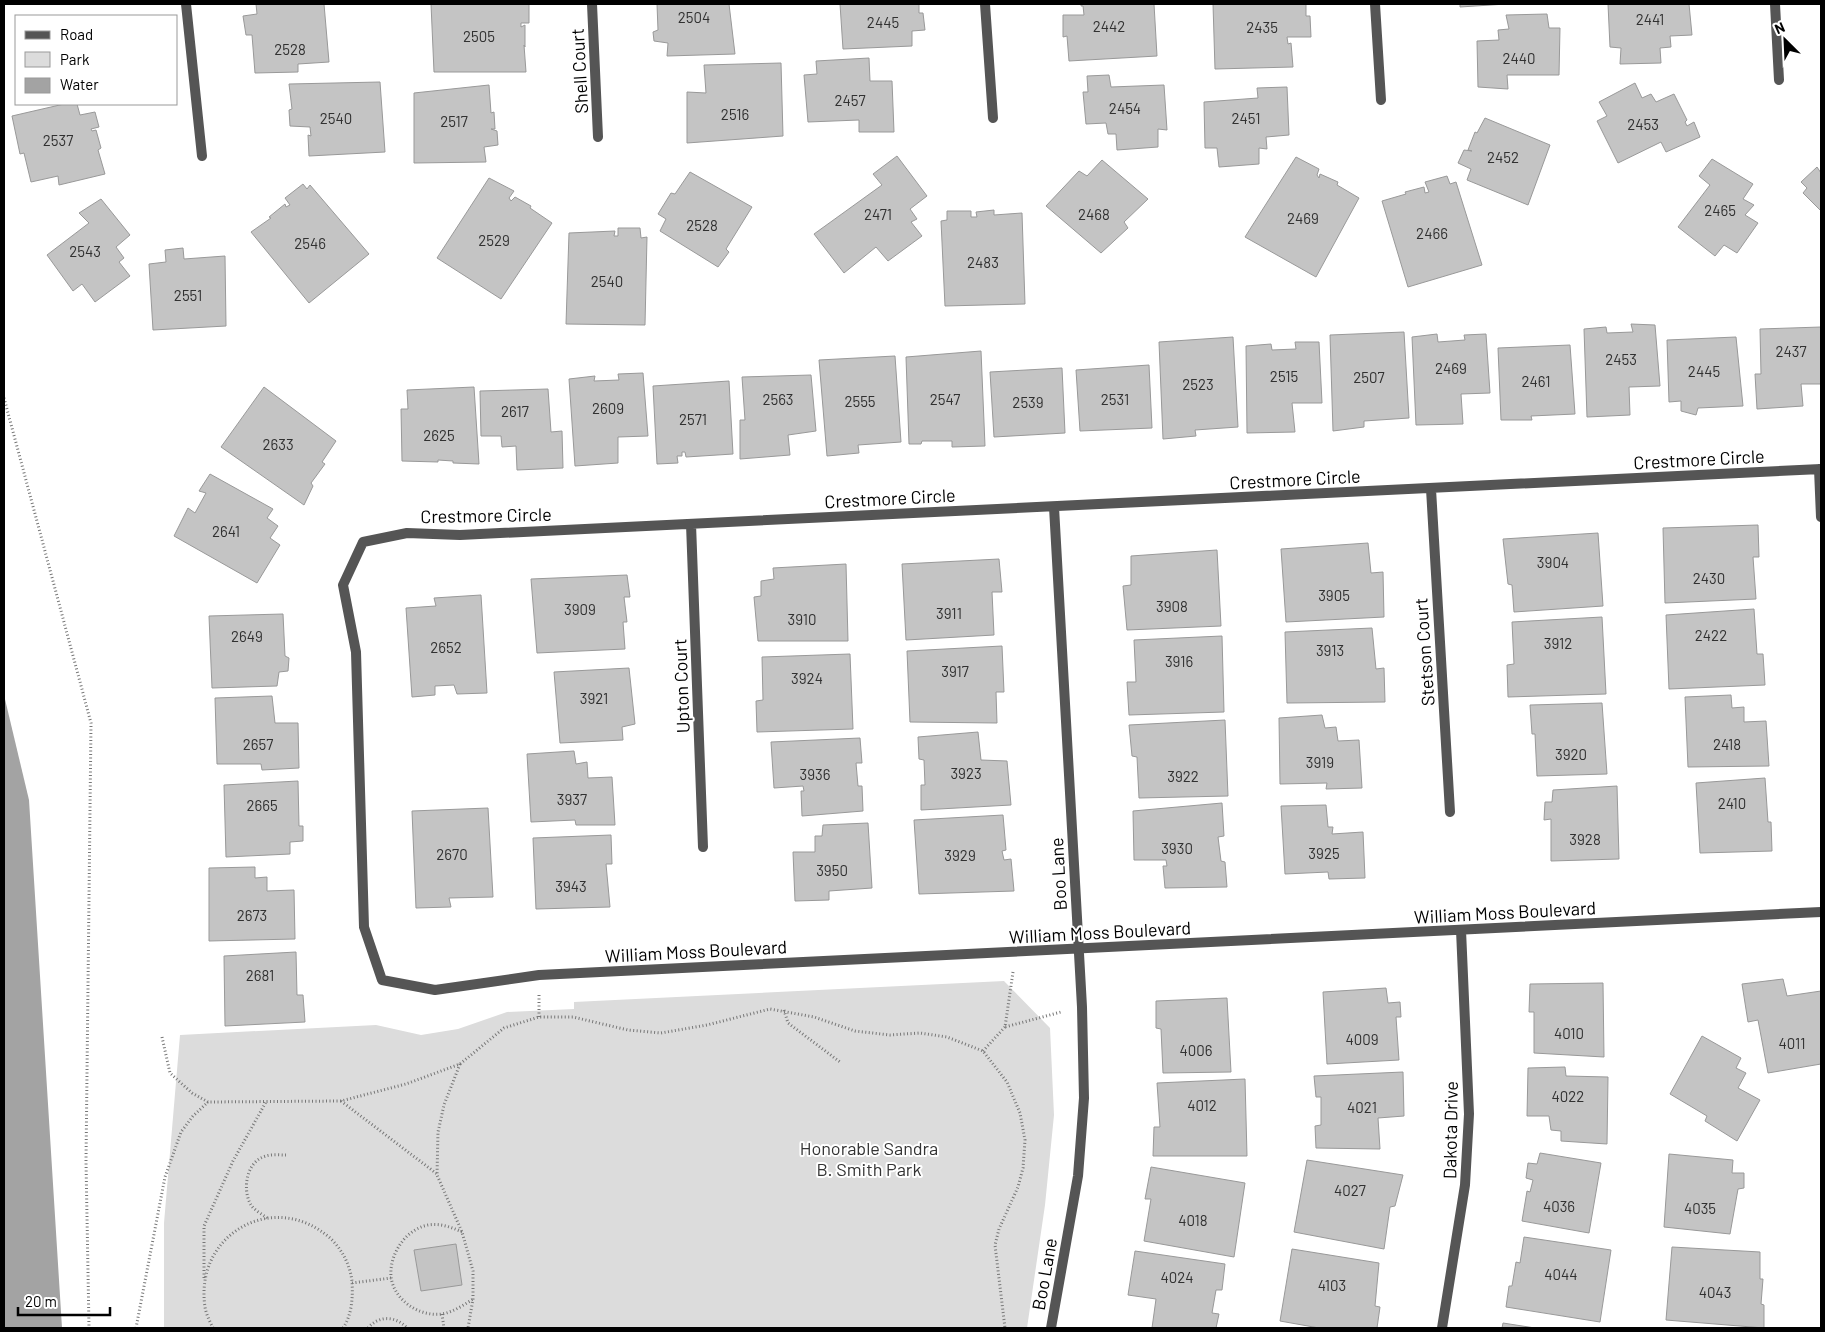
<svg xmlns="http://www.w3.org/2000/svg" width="1825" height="1332" font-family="Barlow,sans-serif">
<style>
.green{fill:#dcdcdc}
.water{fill:#a3a3a3}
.building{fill:#c4c4c4;stroke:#999}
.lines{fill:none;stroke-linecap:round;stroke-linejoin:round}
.path{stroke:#777;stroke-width:3;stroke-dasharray:1 2.5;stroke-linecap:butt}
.street{stroke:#555;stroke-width:10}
.labels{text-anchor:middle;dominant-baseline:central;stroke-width:4;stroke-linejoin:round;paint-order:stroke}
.number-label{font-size:15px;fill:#313131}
.street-label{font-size:18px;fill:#000;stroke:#fff}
.park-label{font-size:18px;fill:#333;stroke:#fff}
</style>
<rect width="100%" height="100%" fill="#fff"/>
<path class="green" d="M1004 981 1050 1028 1054 1115 1045 1205 1027 1328H164V1223L180 1035 376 1025 421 1035 458 1029 507 1012 574 1009V1002Z"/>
<path class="water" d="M4 695 29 800 62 1328H4Z"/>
<path class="building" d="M256 4H324L329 62 298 64V72L255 73 252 35H246L243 16 257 14Z
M431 4H529V23H521V27L525 25V47L524 45 526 72H434Z
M657 4H729L735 54 667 56 668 43 654 41 653 32 658 30Z
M840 4H919V13H923L925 30 912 31V46L843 49Z
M1081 4H1154L1157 56 1069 61 1067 36 1063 37V15H1084L1083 6H1081Z
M1213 4H1306V16H1310L1311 37H1287L1288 44 1291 43 1293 67 1215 69Z
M1460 4H1506L1460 7Z
M1608 4H1689L1692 35 1670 36 1671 47 1660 48 1661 63 1620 64 1621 48 1610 47Z
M1547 14 1549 28H1560L1559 75H1507L1508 89 1478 87 1477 41 1499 40 1498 30 1509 29 1506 15Z
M869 58 870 81H892L894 132H859V120L808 122 804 75 817 74 816 61Z
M781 63 783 136 687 143V92L706 93 704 65Z
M1109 75 1111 87 1164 85 1167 130 1158 129V147L1117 150 1116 134H1108L1106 123 1086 124 1083 92H1088L1087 76Z
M380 82 385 152 309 156 308 135 311 136 310 127 290 126 289 110 292 109 289 84Z
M1635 83 1642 98 1651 94 1656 102 1674 94 1687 120 1685 122 1687 126 1694 122 1700 137 1666 152 1661 142 1618 163 1597 121 1607 116 1599 102Z
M489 85 491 113 494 112 495 129H491L497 131 498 145 484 147 486 162 414 163V93Z
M1287 87 1289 135 1266 137 1267 149 1259 148V164L1219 167 1217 148H1205L1204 102 1258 98 1257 88Z
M64 104H77L80 115 95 112 99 127 91 129 92 131 96 130 101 148 98 150 105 174 59 185 58 176 31 182 24 153 20 154 12 116Z
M1485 118 1550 145 1528 205 1467 180 1471 169 1458 163 1464 150 1472 151 1468 150 1475 132 1477 133Z
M897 156 927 196 910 209 917 219 911 222 922 236 888 261 876 247 844 273 814 234 882 185 873 174Z
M1296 157 1319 169 1317 175 1319 178 1320 174 1338 182 1337 185 1359 198 1316 277 1245 237Z
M1712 159 1753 184 1743 199 1754 205 1745 215 1758 223 1737 253 1724 245 1715 256 1678 227 1710 185 1699 176Z
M1102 160 1148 199 1124 222 1128 228 1101 253 1046 206 1079 171 1087 176Z
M1817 167 1821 173V211L1803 193 1807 188 1801 182Z
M690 172 752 207 726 249 729 252 718 267 660 231 666 219 658 214 671 193 675 194Z
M1447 176 1450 184 1456 182 1482 265 1408 287 1382 201 1406 194 1405 192 1424 187 1425 193 1429 192 1425 182Z
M489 178 514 191 509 198 511 201 515 197 531 206 530 208 552 223 501 299 437 258Z
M303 184 307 189 310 185 369 254 309 303 251 232 271 218 269 217 285 204 286 207 290 205 285 198Z
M101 199 130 235 116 247 124 258 119 262 130 276 95 302 82 284 73 291 47 255 89 223 79 213Z
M994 210V215L1022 213 1025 304 945 306 941 221 947 220V211H971V217H977L976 212Z
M618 228H640L641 238 647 237 645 325 566 324 569 233 615 231 614 236H618Z
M183 248 184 259 225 256 226 326 153 330 149 264 166 262 165 250Z
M1631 324 1655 325 1660 386 1629 387 1630 415 1587 417 1584 329 1606 327 1607 333 1633 332Z
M1821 327V384H1801L1803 406 1757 409 1755 374H1761L1760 329Z
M1404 332 1409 418 1364 421V427L1333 431 1330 335Z
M1437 334 1438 342 1465 340 1464 335 1486 334 1490 393 1461 394 1463 424 1416 425 1412 337Z
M1233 337 1238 427 1195 430 1196 436 1163 439 1159 342Z
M1736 337 1743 406 1698 408 1696 415 1681 411V401L1669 402 1667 340Z
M1295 342H1319L1322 403H1292L1295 432 1247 433 1246 346 1271 344 1272 350 1296 349Z
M1570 345 1575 414 1531 416 1532 420H1501L1498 348Z
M981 351 985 446 952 447V441H922L921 444H909L906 357Z
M895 356 901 442 858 445 859 453 827 456 819 360Z
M1149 365 1152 428 1080 431 1076 370Z
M1062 368 1065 433 994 437 990 372Z
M643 373 648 436 618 437V463L575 466 569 379 595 376 594 381 619 380 618 374Z
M811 375 816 431 788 435 790 455 740 459V420H745L742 377Z
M729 381 733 454 686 457 685 452H682V456H677L678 463 657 464 653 386Z
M264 387 336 441 322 462 325 464 311 483 313 486 304 505 221 447Z
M474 387 479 464 453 463V461L438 460V462L402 461 401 409H408L407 390Z
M548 389 551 432 562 431 563 468 517 470 516 446 502 447 501 436H481L480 391Z
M210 474 273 509 267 518 278 526 270 538 280 545 257 583 174 536 188 508 195 513 206 493 199 491Z
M1758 525 1759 557H1753L1756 599 1665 603 1663 528Z
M1598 533 1603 606 1514 612 1512 585 1508 584 1503 539Z
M1368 543 1371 573 1383 572 1384 617 1286 622 1281 549Z
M1217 550 1221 626 1127 630 1123 586 1131 585V556Z
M999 559 1002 592H992L994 635 906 640 902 564Z
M846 564 848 641H758L754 597 761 596V581L774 579 773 568Z
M627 575 630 597H624L627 622H623L625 649 537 653 531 579Z
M481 595 487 693 457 694 454 685 435 686V695L412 697 406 608 436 606 434 598Z
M1754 609 1757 654H1763L1765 685 1669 689 1666 615Z
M283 614 285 656 289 658 288 671 279 672 277 686 212 688 209 616Z
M1602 617 1606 694 1508 697 1507 665 1514 664 1512 622Z
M1372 628 1376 669 1384 668 1385 702 1287 703 1285 632Z
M1222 636 1224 712 1129 715 1127 682H1136L1134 640Z
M1002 646 1004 692H996L997 723 910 722 907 651Z
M850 654 853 729 757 732 756 701 763 700 762 657Z
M629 668 635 724 622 727 623 740 560 743 554 672Z
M1731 695 1732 708 1744 707V722L1766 721 1769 766 1688 767 1685 697Z
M272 696 275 723H298L299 768 262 770 261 764H217L215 698Z
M1602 703 1607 774 1537 776 1535 734H1532L1530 705Z
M1322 715 1325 728 1336 727 1338 741 1359 740 1362 788 1326 789 1327 783 1280 784 1279 718Z
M1225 720 1228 796 1139 798 1137 757 1132 756 1129 725Z
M978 732 981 760 1007 761 1011 805 921 810V785H925L924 760 919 759 918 737Z
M860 738 862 763H856L858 786H862L863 811 802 816 801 791H804L803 786 774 788 771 742Z
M574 751 576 764 587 762 588 778 612 777 615 825H576L575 820 531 822 527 754Z
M1765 778 1768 822H1771L1772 851 1700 853 1696 783Z
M298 781 299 826H303V841L290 842V854L226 857 224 785Z
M1617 786 1619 859 1551 861V819L1544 820 1545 802H1552L1553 790Z
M1222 803 1224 836 1218 837 1221 861 1225 862 1227 887 1165 888 1163 866H1167L1166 860H1134L1133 811Z
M1326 805 1328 827H1333L1332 834 1363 832 1365 878 1329 879 1328 872 1285 874 1281 806Z
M488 808 493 897 449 898 451 907 416 908 412 811Z
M1003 815 1006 850 1002 851 1004 860 1011 859 1014 891 919 894 914 820Z
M868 823 872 888 829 891V900L795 901 793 852H815V836H822L823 825Z
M611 835 612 864H606L610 907 536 909 533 838Z
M255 867V878L267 877V891L294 890 295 939 209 941V868Z
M296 952 297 995H303L305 1022 225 1026 224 956Z
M1783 979 1787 996 1821 991V1064L1768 1073 1758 1020 1748 1022 1742 984Z
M1603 983 1604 1057 1534 1053V1012H1529L1530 984Z
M1386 988 1388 1003 1400 1002 1401 1017H1396L1399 1060 1327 1064 1323 992Z
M1227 998 1231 1072 1163 1073 1161 1029 1156 1028V1001Z
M1702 1036 1741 1058 1736 1068 1746 1073 1738 1088 1760 1100 1737 1141 1705 1121 1707 1116 1670 1094Z
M1565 1067 1566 1076 1608 1077 1607 1144 1561 1141V1131L1551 1130 1549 1116H1527L1528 1068Z
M1403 1072 1404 1116 1378 1118 1380 1149 1316 1148 1315 1126 1321 1125V1097H1316L1314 1076Z
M1245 1079 1247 1156H1153L1154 1127H1160L1157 1083Z
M1540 1153 1601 1163 1589 1233 1522 1221 1527 1191 1530 1192 1533 1180 1526 1178 1528 1163 1537 1164Z
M1669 1154 1733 1160 1732 1173H1744V1188L1738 1189 1730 1234 1664 1227Z
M1307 1160 1403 1175 1395 1206 1390 1207 1384 1249 1294 1232Z
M1151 1167 1245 1183 1234 1257 1144 1241 1151 1199H1145Z
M1524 1237 1611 1250 1600 1322 1506 1307 1509 1286H1512L1516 1262 1520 1263Z
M456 1244 462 1285 421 1291 414 1250Z
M1672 1247 1760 1252V1279H1763L1761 1304 1764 1305V1328L1666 1320Z
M1292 1249 1379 1263 1375 1306 1380 1307 1377 1328H1319L1280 1321Z
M1135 1251 1225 1264 1222 1290H1216L1212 1313 1219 1314 1216 1328H1152L1156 1299 1128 1295Z
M1503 1323 1535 1328H1502Z"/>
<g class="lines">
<path class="path" d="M4 398 91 723 86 1161 89 1328
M1013 972 1005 1027 1061 1012
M539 995V1017
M784 1010 788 1023 840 1062
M162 1037 170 1073 192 1093 208 1102 341 1101 406 1084 460 1064 504 1028 539 1017H573L628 1030 661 1033 707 1025 770 1009 814 1017 855 1031 890 1035 920 1033 947 1037 983 1051 1007 1082 1020 1113 1025 1140 1023 1168 1018 1187 999 1229 995 1245 1005 1328
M983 1051 1005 1027
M460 1064 444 1105 438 1132 437 1175 462 1232 473 1271V1299L468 1328
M341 1101 437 1174
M267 1218C262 1214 254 1210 251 1205 242 1190 246 1161 266 1156 272 1154 280 1155 286 1155
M462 1232C451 1227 440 1223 428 1225 406 1229 389 1254 391 1277 394 1300 419 1317 442 1314 453 1312 464 1305 473 1299
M204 1278V1226L233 1161 266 1102
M352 1283 391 1278
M442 1314 444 1328
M136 1328 165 1177 181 1132 193 1116 208 1102
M213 1328C210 1322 206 1314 205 1307 194 1234 274 1189 330 1238 342 1249 350 1265 352 1281 353 1297 352 1315 343 1328
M368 1328C379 1315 396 1316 407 1328"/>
<path class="street" d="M186 4 202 156
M592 4 598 137
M985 4 993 118
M1375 4 1381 100
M1775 4 1779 80
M1819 469 1821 517
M1821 469 460 535 407 533 363 542 343 585 356 652 364 927 382 980 435 990 539 975 1821 912
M1431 489 1450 812
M691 524 703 847
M1051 1328 1078 1176 1084 1098 1082 1007 1054 507
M1442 1328 1465 1185 1469 1114 1461 930"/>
</g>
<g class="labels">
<g class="number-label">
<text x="694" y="17">2504</text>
<text x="1650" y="19">2441</text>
<text x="883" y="22">2445</text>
<text x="1109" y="26">2442</text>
<text x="1262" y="27">2435</text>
<text x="479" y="36">2505</text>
<text x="290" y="49">2528</text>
<text x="1519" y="58">2440</text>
<text x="850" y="100">2457</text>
<text x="1125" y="108">2454</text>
<text x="735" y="114">2516</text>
<text x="336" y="118">2540</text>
<text x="1246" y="118">2451</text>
<text x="454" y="121">2517</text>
<text x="1643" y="124">2453</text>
<text x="58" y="140">2537</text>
<text x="1503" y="157">2452</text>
<text x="1720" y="210">2465</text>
<text x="878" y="214">2471</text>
<text x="1094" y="214">2468</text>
<text x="1303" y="218">2469</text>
<text x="702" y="225">2528</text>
<text x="1432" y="233">2466</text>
<text x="494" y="240">2529</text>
<text x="310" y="243">2546</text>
<text x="85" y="251">2543</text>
<text x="983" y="262">2483</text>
<text x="607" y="281">2540</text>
<text x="188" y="295">2551</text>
<text x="1791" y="351">2437</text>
<text x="1621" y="359">2453</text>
<text x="1451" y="368">2469</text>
<text x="1704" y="371">2445</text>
<text x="1284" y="376">2515</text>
<text x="1369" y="377">2507</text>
<text x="1536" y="381">2461</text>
<text x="1198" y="384">2523</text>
<text x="778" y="399">2563</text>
<text x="945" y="399">2547</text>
<text x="1115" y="399">2531</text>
<text x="860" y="401">2555</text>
<text x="1028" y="402">2539</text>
<text x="608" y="408">2609</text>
<text x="515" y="411">2617</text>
<text x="693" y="419">2571</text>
<text x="439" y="435">2625</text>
<text x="278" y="444">2633</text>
<text x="226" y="531">2641</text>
<text x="1553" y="562">3904</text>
<text x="1709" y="578">2430</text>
<text x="1334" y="595">3905</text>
<text x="1172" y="606">3908</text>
<text x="580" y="609">3909</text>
<text x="949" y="613">3911</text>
<text x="802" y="619">3910</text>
<text x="1711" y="635">2422</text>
<text x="247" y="636">2649</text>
<text x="1558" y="643">3912</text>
<text x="446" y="647">2652</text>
<text x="1330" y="650">3913</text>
<text x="1179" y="661">3916</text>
<text x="955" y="671">3917</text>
<text x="807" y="678">3924</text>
<text x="594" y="698">3921</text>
<text x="258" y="744">2657</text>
<text x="1727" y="744">2418</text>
<text x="1571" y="754">3920</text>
<text x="1320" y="762">3919</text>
<text x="966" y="773">3923</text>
<text x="815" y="774">3936</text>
<text x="1183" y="776">3922</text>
<text x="572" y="799">3937</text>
<text x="1732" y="803">2410</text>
<text x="262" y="805">2665</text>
<text x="1585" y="839">3928</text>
<text x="1177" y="848">3930</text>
<text x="1324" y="853">3925</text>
<text x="452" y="854">2670</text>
<text x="960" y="855">3929</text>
<text x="832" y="870">3950</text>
<text x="571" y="886">3943</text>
<text x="252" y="915">2673</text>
<text x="260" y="975">2681</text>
<text x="1569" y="1033">4010</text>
<text x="1362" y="1039">4009</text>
<text x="1792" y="1043">4011</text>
<text x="1196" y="1050">4006</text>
<text x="1568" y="1096">4022</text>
<text x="1202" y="1105">4012</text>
<text x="1362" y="1107">4021</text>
<text x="1350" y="1190">4027</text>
<text x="1559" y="1206">4036</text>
<text x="1700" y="1208">4035</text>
<text x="1193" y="1220">4018</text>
<text x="1561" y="1274">4044</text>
<text x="1177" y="1277">4024</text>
<text x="1332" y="1285">4103</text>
<text x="1715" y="1292">4043</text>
</g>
<g class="street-label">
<text transform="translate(579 71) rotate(-93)">Shell Court</text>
<text transform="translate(1699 459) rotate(-3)">Crestmore Circle</text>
<text transform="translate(1295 479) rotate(-3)">Crestmore Circle</text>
<text transform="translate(890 498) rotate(-3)">Crestmore Circle</text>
<text transform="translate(486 515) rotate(-1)">Crestmore Circle</text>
<text transform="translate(1424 652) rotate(-94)">Stetson Court</text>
<text transform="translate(681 686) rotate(-92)">Upton Court</text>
<text transform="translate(1058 874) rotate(-93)">Boo Lane</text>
<text transform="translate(1505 912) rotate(-3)">William Moss Boulevard</text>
<text transform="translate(1100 932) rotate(-3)">William Moss Boulevard</text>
<text transform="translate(696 951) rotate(-3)">William Moss Boulevard</text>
<text transform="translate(1450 1130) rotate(-89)">Dakota Drive</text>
<text transform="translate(1044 1274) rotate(-80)">Boo Lane</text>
</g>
<g class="park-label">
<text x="869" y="1148">Honorable Sandra<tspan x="869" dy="21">B. Smith Park</tspan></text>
</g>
</g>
<rect width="1825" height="1332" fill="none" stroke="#000000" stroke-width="10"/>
<rect x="15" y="15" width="162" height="90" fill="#ffffff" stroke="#999999"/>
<rect x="25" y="31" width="25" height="8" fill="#555555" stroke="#999999"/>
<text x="60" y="40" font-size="15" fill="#000000">Road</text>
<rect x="25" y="52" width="25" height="15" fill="#dcdcdc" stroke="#999999"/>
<text x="60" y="65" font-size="15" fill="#000000">Park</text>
<rect x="25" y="78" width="25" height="15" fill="#a3a3a3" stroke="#999999"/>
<text x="60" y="90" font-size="15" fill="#000000">Water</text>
<g transform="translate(1785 40) rotate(336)" stroke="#ffffff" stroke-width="4" paint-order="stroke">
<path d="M0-4L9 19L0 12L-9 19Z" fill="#000000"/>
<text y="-8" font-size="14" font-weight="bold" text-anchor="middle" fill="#000000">N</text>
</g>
<path d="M18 1307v8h92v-8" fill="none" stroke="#000000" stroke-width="2.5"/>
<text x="25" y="1307" font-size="15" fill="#000000" stroke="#ffffff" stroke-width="4" paint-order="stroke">20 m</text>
</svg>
